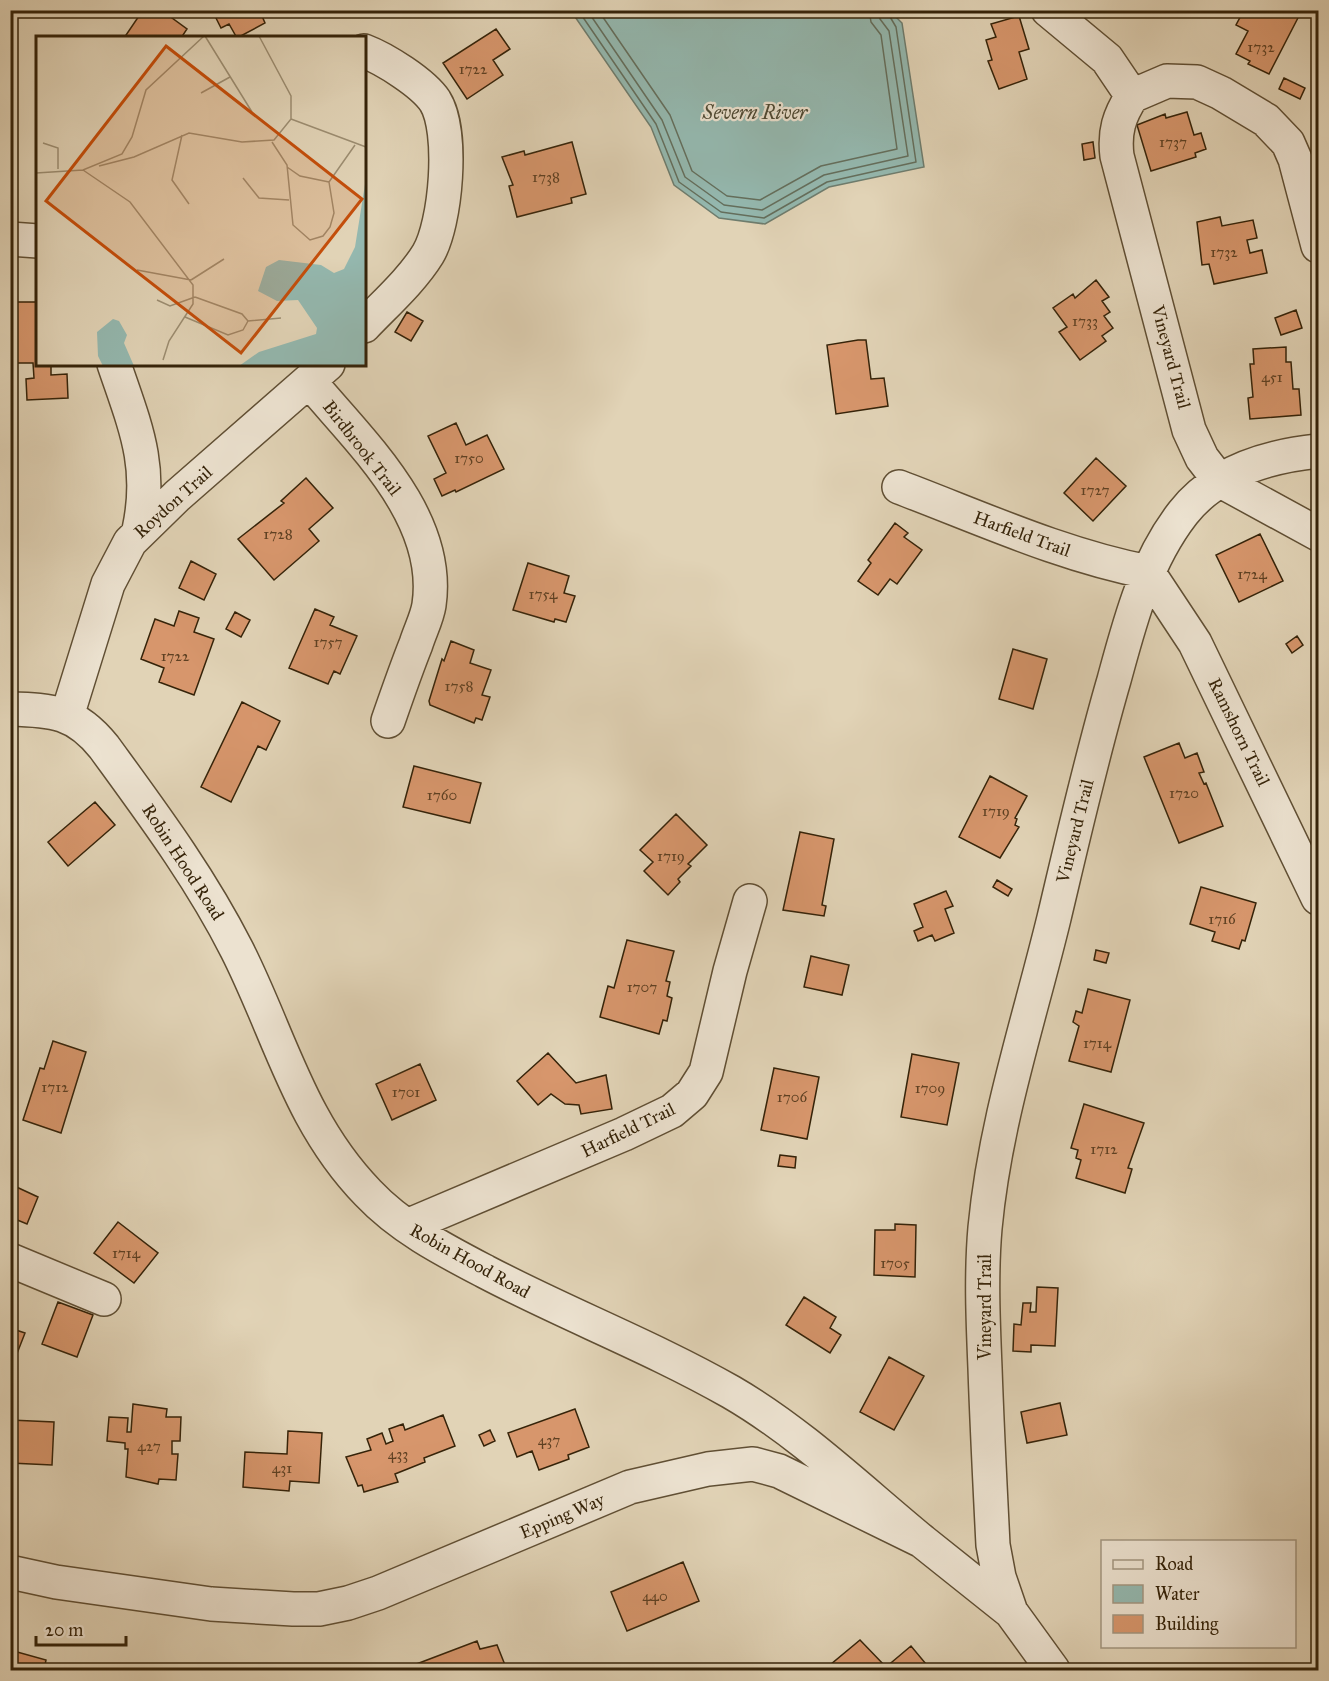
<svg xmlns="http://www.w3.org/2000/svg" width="1329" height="1681" font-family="'IM FELL Great Primer',serif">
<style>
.water{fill:#94b8af;stroke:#6e7c6d;stroke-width:1.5}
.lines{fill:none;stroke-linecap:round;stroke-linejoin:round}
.shore{stroke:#646e5c;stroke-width:1.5}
.building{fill:#d7966c;stroke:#352309;stroke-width:1.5}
.minor-casing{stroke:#604f34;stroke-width:36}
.minor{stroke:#ece2d0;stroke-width:33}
.labels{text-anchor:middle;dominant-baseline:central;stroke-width:4.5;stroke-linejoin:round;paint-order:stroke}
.number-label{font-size:15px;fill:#5e4022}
.street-label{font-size:18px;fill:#352309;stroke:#ece2d0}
.water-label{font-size:20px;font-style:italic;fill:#4d4832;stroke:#ece2d0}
.inset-road{fill:none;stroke:#9c8d71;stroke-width:1.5}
.view{fill:#c44e0b;fill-opacity:0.15;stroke:#c44e0b;stroke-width:3}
.inset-edge{fill:none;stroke:#352309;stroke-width:3}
</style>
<rect width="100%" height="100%" fill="#e1d3b6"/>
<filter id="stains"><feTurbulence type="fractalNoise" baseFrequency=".00333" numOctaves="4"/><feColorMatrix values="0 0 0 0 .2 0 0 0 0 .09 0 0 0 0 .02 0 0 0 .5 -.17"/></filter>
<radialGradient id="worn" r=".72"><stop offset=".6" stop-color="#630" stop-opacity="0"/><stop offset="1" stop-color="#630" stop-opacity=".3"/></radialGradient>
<path class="water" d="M571 11H890L902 23 924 167 829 187 765 224 719 218 674 185 651 127Z"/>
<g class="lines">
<path class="shore" d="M578 10 656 124 679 182 721 212 764 218 827 182 916 162 896 27 886 10
M587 10 662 120 685 177 724 205 762 210 824 175 908 156 889 31 880 19 878 10
M598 10 670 115 692 171 727 196 760 200 821 166 897 149 881 35 871 22 869 10"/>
</g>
<path class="building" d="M143 10H161L187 29 181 38H124Z
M263 10 265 14 262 16 265 23 237 38 229 24 221 28 214 14 220 10Z
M1244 10 1301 12 1269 74 1248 64 1250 61 1236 54 1248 31 1236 25Z
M1019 16 1029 49 1019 52 1027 79 999 89 988 61 992 60 986 40 996 37 991 24Z
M496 29 510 49 493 60 503 75 467 99 443 63Z
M1284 78 1305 88 1300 99 1279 89Z
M1187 112 1194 135 1201 133 1206 149 1195 153 1196 157 1151 171 1137 125 1165 114 1166 118Z
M572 142 586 194 571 198 572 203 517 217 509 186 513 185 502 157 524 151 525 155Z
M1093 142 1095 158 1084 160 1082 144Z
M1220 217 1222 226 1253 220 1257 238 1247 240 1250 253 1262 250 1267 273 1214 284 1209 264 1202 265 1197 222Z
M1096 280 1109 297 1102 301 1110 312 1104 316 1113 328 1102 336 1106 341 1080 360 1059 332 1067 327 1053 308 1073 294 1075 298Z
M15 302H38V364H51V375L67 374 68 398 27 400 26 379 34 378 33 363H10V318H15Z
M1296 310 1302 328 1281 335 1275 318Z
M407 312 423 321 411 341 395 332Z
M858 340H866L871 379 884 378 888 406 836 414 827 345Z
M1286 347V362H1291L1293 389H1299L1301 415 1250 419 1248 398 1253 397 1250 364H1254L1253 349Z
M456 423 466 445 487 435 504 469 456 492 455 490 442 496 434 479 446 473 428 436Z
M1096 458 1126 486 1093 521 1064 493Z
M306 478 333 508 309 529 319 541 274 580 238 539 284 503 281 501Z
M895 523 908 533 904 537 922 550 897 584 890 579 878 595 858 581 871 563 868 560Z
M1260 534 1283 581 1239 602 1216 555Z
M191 561 216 574 204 600 179 588Z
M528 563 569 576 564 593 575 596 566 622 555 619 554 622 513 610Z
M315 609 334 617 330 625 357 636 340 674 334 671 328 684 289 668Z
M179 611 199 618 194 632 214 639 194 695 159 682 164 668 141 659 155 619 174 626Z
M235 612 250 620 241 637 226 629Z
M1297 636 1303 645 1292 653 1286 644Z
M451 641 474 650 470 663 491 670 482 695 490 697 482 720 476 718 474 723 430 705 429 701 442 659 444 661Z
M1013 649 1047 659 1033 709 999 699Z
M242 702 280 721 266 750 258 746 231 802 201 787Z
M1179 743 1185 758 1197 753 1204 772 1199 773 1204 784 1206 783 1223 826 1179 843 1144 757Z
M414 766 481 783 470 823 403 807Z
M990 776 1027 796 1015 818 1017 819 1015 825 1019 827 1000 858 959 837Z
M95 802 115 825 68 866 48 842Z
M676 814 707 845 688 864 691 866 678 879 680 882 668 895 644 871 653 862 640 850Z
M800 832 834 839 822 905 826 906 824 916 783 910Z
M997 880 1012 889 1008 896 993 887Z
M1201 887 1256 903 1245 941 1242 940 1239 949 1212 941 1215 932 1190 924Z
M946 891 953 906 945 909 954 933 935 941 932 935 918 941 914 931 923 927 914 904Z
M627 940 674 951 666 981 670 982 667 996 672 998 667 1021 663 1020 659 1034 600 1017 608 986 614 988Z
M1096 950 1109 953 1106 963 1094 960Z
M811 956 849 965 842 995 804 987Z
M1088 989 1130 1000 1111 1072 1069 1061 1079 1026 1073 1022 1076 1011 1082 1013Z
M53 1041 86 1052 61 1133 23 1120 40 1068 44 1069Z
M548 1053 576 1083 606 1075 612 1109 581 1114 579 1105 565 1104 551 1094 538 1105 517 1081Z
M912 1054 959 1063 947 1125 901 1117Z
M420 1064 436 1100 392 1120 376 1084Z
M774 1068 819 1077 807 1139 761 1130Z
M1084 1104 1144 1123 1128 1168 1132 1169 1125 1193 1076 1178 1081 1160 1076 1158 1078 1150 1071 1148Z
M780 1155 796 1157 795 1168 778 1166Z
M10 1184 38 1197 27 1224 10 1217Z
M118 1222 158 1253 134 1283 94 1253Z
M895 1224 916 1225 915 1277 874 1275 875 1230H895Z
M1037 1287 1058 1288 1055 1346 1031 1345V1352L1013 1351 1014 1324 1021 1325 1023 1303H1031L1030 1312H1036Z
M804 1297 836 1317 830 1328 841 1335 830 1353 786 1325Z
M58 1302 93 1315 77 1357 42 1344Z
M10 1328 25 1333 16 1356 10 1354Z
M889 1357 924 1376 894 1430 860 1412Z
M1060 1403 1067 1435 1027 1443 1021 1412Z
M133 1404 167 1409 166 1417H181L180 1441H172V1454H178L176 1480 159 1479 158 1484 126 1477 128 1449H125V1443L107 1441 109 1417 128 1418 127 1432H131Z
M575 1409 589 1447 568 1455 569 1459 539 1470 532 1451 517 1457 508 1433Z
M443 1415 455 1446 424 1458 425 1462 395 1474 398 1482 364 1492 362 1485 358 1486 346 1457 371 1450 367 1439 382 1433 386 1444 393 1441 389 1429 403 1424 405 1430Z
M10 1420 54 1422 52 1465 10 1463Z
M490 1430 495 1441 484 1446 479 1435Z
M288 1431 322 1433 319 1483 290 1481 289 1491 243 1487 245 1452 287 1454Z
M683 1562 699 1601 627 1631 611 1592Z
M860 1640 886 1667 911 1646 931 1670H833L830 1665Z
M477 1641 480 1649 497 1645 507 1670H407L406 1668Z
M10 1650 46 1660 44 1670H10Z
M293 1668 322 1669 292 1670Z"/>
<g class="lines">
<defs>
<path id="minor" d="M1048 10 1107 59 1132 96
M364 51C385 59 423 83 435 101 454 131 446 224 428 254 412 280 386 303 364 326
M1132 96C1119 116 1114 132 1117 156L1189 430 1202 458 1219 480 1318 534
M1132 96 1167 81 1197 82 1221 93 1266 120 1288 143 1295 159 1318 246
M10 239 38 241
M114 364C135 426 153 465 139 530
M310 382C361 443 442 517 429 605 427 618 420 631 416 644 406 669 397 695 388 721
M899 487C981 518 1061 555 1148 572
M1148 572 1195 643 1318 898
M10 709C53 710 76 712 104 747 152 813 200 877 237 950 280 1035 299 1122 368 1193 401 1228 444 1250 486 1272 566 1314 652 1347 731 1392 800 1432 860 1490 922 1541
M67 716 108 584 130 542 177 496 328 364
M407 1226 624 1134 672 1111 692 1094 706 1072 730 971 750 901
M10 1260 104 1299
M10 1572 56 1582 211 1604 293 1609H319L348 1603 378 1593 630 1487 708 1469 753 1464 779 1471 922 1541 1011 1612 1053 1670
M1011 1612 999 1577 993 1545C990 1486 987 1427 985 1368 983 1321 981 1274 985 1228 995 1121 1029 1021 1054 918 1073 838 1091 759 1114 680 1130 621 1145 562 1183 513 1215 472 1269 456 1318 451"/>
</defs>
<use href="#minor" class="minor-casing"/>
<use href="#minor" class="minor"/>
</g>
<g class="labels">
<g class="number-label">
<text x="1261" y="47">1732</text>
<text x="473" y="69">1722</text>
<text x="1173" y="142">1737</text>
<text x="546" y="177">1738</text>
<text x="1224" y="252">1732</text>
<text x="1085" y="321">1733</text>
<text x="1272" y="377">451</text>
<text x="469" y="458">1750</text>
<text x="1095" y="490">1727</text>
<text x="278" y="534">1728</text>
<text x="1252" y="574">1724</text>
<text x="543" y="594">1754</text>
<text x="328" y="642">1757</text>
<text x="175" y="656">1722</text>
<text x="459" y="686">1758</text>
<text x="1184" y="793">1720</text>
<text x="442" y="795">1760</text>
<text x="996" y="811">1719</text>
<text x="671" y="856">1719</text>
<text x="1222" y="919">1716</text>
<text x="642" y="987">1707</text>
<text x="1097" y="1043">1714</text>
<text x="55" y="1087">1712</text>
<text x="930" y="1088">1709</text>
<text x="406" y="1092">1701</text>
<text x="792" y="1097">1706</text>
<text x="1104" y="1149">1712</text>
<text x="126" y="1253">1714</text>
<text x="895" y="1263">1705</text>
<text x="549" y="1440">437</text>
<text x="149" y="1446">427</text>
<text x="398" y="1454">433</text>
<text x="282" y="1468">431</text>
<text x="655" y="1596">440</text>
</g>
<g class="street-label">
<text transform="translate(1171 357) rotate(75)">Vineyard Trail</text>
<text transform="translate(362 448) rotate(52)">Birdbrook Trail</text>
<text transform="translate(173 502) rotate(-42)">Roydon Trail</text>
<text transform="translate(1022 534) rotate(20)">Harfield Trail</text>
<text transform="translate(1239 732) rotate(64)">Ramshorn Trail</text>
<text transform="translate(1075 831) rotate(-76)">Vineyard Trail</text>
<text transform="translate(183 862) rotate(57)">Robin Hood Road</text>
<text transform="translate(628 1130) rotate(-26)">Harfield Trail</text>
<text transform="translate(470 1261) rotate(29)">Robin Hood Road</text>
<text transform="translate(985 1307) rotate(-90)">Vineyard Trail</text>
<text transform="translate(562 1516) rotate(-23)">Epping Way</text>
</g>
<g class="water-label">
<text x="755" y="112">Severn River</text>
</g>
</g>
<g transform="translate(36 36)">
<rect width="330" height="330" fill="#e1d3b6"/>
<path d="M330 142V330H203L223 316 280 298 281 292 262 264 241 265 222 255 230 231 243 224 285 229 298 237 308 233 319 211ZM77 283 83 285 91 299 88 307 98 330H67L62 320 61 296Z" fill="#94b8af"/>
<path class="inset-road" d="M169 0 216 76M165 57 194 41M255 83 330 111M146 99 136 144 153 168M236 106 251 129 257 189 274 204 287 200 294 191 298 177 293 146 319 109M7 107 22 112V133M63 130 98 121 153 97 206 106 238 104 255 83V60L223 0M251 131 264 140 293 146M47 134 94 166 157 249V268L133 305 127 324M0 137 47 134 86 118 96 101 110 54 168 0M207 142 223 162 253 164M101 234 155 244M155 244 188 223M159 261 206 278 212 285M121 264 134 270 159 261M149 281 192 299 207 294 212 285M212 285 245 282"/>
<path class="view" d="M130 10 326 163 205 317 10 165Z"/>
<rect width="330" height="330" class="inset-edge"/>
</g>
<rect width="1329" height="1681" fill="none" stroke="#e1d3b6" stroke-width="36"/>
<rect x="12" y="12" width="1305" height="1657" fill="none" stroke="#352309" stroke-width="3"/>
<rect x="18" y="18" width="1293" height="1645" fill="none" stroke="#352309" stroke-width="1.5"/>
<rect x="1101" y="1540" width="195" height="108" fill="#ece2d0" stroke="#a39680" stroke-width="1.5"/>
<rect x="1113" y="1560" width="30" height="9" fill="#ece2d0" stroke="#a39680" stroke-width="1.5"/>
<text x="1155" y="1570" font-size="18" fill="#352309">Road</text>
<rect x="1113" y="1585" width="30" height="18" fill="#94b8af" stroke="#a39680" stroke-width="1.5"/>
<text x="1155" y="1600" font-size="18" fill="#352309">Water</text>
<rect x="1113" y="1615" width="30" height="18" fill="#d7966c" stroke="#a39680" stroke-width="1.5"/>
<text x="1155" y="1630" font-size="18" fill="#352309">Building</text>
<path d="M36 1636v9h90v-9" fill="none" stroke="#352309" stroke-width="3"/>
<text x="45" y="1636" font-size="18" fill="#352309" stroke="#ece2d0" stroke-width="4.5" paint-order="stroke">20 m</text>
<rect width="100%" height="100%" filter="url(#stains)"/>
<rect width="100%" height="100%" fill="url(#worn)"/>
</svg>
